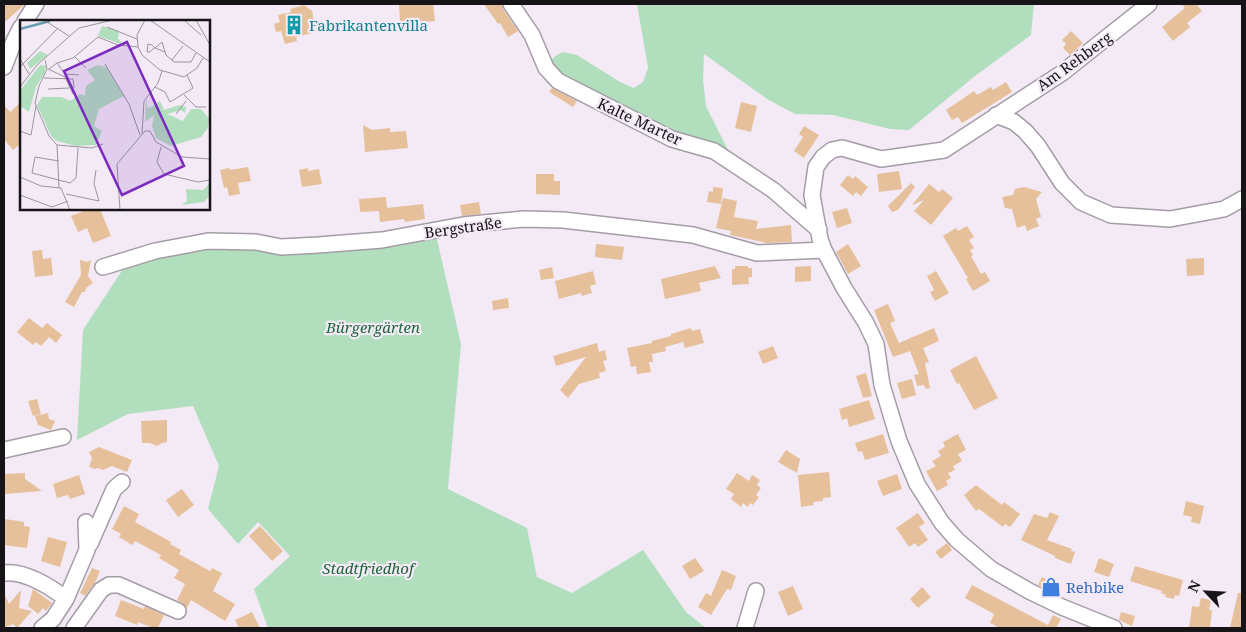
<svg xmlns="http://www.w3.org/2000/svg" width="1246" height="632" font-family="'Noto Serif',serif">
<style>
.green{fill:#b1dfbe}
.building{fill:#e6c09b}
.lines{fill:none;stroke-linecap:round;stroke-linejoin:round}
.minor-casing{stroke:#a49ca6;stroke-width:18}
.minor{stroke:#fff;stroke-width:15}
.labels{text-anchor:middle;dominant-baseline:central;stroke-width:4.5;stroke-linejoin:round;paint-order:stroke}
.culture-label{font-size:15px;fill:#0d838f;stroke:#f3eaf5;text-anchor:start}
.street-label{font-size:15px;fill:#171418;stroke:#f3eaf5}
.park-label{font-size:15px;font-style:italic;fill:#1e633a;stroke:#f3eaf5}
.shop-label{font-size:15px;fill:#366cbe;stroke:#f3eaf5;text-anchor:start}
.inset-river{fill:none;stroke:#679eb4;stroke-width:2.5}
.inset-road{fill:none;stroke:#9b949d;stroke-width:1}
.view{fill:#7b2cbf;fill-opacity:0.15;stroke:#7b2cbf;stroke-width:2.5}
.inset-edge{fill:none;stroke:#171418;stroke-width:2.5}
</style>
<rect width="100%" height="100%" fill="#f3eaf5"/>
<path class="green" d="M637 4H1034L1031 35 975 76 909 130 890 129 833 115 795 114 767 99 704 54 703 80 706 106 731 156C691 138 651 120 611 101 590 90 564 80 550 62L555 56 563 52 577 55 620 82 634 88 643 82 648 68Z
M436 235 461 344 448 489 527 528 537 577 572 593 643 550 686 612 706 628H268L254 589 290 556 258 522 238 544 208 509 219 466 193 406 128 414 77 440 83 330 125 266 211 245Z"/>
<path class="building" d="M4 4H25L4 23Z
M399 4H433L435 21 403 24 402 21H400Z
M484 4H502L503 9 518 31 508 37 500 23 498 24Z
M1182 4H1196L1202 11 1187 23 1190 27 1173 41 1162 27 1185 8Z
M304 5 312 11 315 25 311 26 313 33 296 37 297 41 285 44 281 31 276 32 274 24 280 22 278 15 291 12 290 9Z
M1071 31 1083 43 1070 55 1063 48 1066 44 1062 40Z
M1006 82 1012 92 962 123 958 117 952 120 946 110 974 91 977 95 991 87 993 90Z
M552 88 577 101 573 107 549 92Z
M21 102V143L13 150 4 139V105L10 112Z
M741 102 757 106 751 132 735 128Z
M363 125 372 130 390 128V132L406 131 408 148 365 152Z
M804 126 819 135 804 158 794 151 803 137 799 134Z
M248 167 251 181 238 183 240 194 229 196 227 187 224 188 220 170 229 168 230 170Z
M308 168V171L319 169 322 184 302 187 299 170Z
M899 171 902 189 879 192 877 174Z
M536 174H554V181H560V195L536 194Z
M848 175 853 179 855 176 868 187 861 196 856 192 853 196 840 185Z
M911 183 915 187 898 210 892 212 888 206Z
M929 184 939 192 942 189 953 198 931 225 914 211 924 200 912 205Z
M713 187 723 188 721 204 707 202 709 191 713 192Z
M1024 187 1042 192 1036 199 1041 217 1036 219 1039 226 1027 231 1025 225 1017 228 1012 209 1005 208 1002 197 1013 195 1015 189Z
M386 197 387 208 423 204 425 219 405 222 404 219 380 222 379 211 360 212 359 199Z
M723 198 737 201 734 217 758 221 756 229 791 225 792 242 767 243 730 235 731 231 716 228Z
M479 202 481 214 462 216 460 205Z
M847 208 852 223 837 228 832 212Z
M89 209H100L111 236 93 243 87 228 78 232 71 216Z
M967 226 974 237 969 240 974 248 970 250 973 255 971 256 981 274 985 272 990 281 973 291 966 279 968 278 943 236 956 228 958 231Z
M596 244 624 247 622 260 595 257Z
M848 244 861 266 848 274 836 252Z
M42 250 43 259 51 258 53 275 35 277 32 251Z
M1204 258V275L1187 276 1186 259Z
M80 260 87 262 91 260 88 276 93 283 86 288 85 292H82L74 307 65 302 81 275Z
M715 266 721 278 699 283 701 291 665 299 661 279Z
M735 266H748V268H752V277L748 278 749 284 732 285V269H735Z
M811 266V281L795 282V267Z
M552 267 554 278 541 280 539 270Z
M593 271 596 284 590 286 592 293 582 296 581 293 559 299 555 281Z
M936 271 949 293 935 301 930 292 934 290 927 276Z
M508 298 509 308 493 310 492 301Z
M888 304 895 321 890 323 899 343 934 328 939 341 923 348 929 362 925 363 930 388 926 389 924 385 917 386 914 375 919 374 910 351 893 357 874 310Z
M29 318 42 328 47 323 62 335 56 343 49 337 41 346 36 342 33 345 17 332Z
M691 328 692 331 700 329 704 343 685 348 683 342 665 347 666 351 652 354 653 362H649L651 372 637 374 636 366 631 367 627 348 652 343V341L671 336V334Z
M597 343 599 352 605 350 607 360 603 361 606 371 599 373 600 378 579 384 568 398 560 390 586 357 556 366 553 356Z
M773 346 778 358 763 364 758 352Z
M976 356 998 398 974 410 959 383 957 384 950 370Z
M866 373 872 396 863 398 856 376Z
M912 379 916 395 902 399 897 383Z
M37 399 41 414 33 416 28 401Z
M869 400 875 419 849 427 847 418 842 420 839 409Z
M48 413 49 419 55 421 51 430 38 425 35 416Z
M167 420V442L162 443 157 446 150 443H142L141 421Z
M883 434 889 453 865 460 862 451 858 452 855 443Z
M958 434 966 450 958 454 962 461 953 466 955 470 948 473 951 478 946 481 948 485 937 491 926 471 936 466 932 461 941 456 938 451 945 447 943 442Z
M99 447 132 460 127 472 112 466 103 470 98 468 95 469 89 467 92 458 89 452Z
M786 450 800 459 797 473 778 462Z
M829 472 831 497 823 498V501L813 502 814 505 801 507 798 475Z
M25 473V479L42 491 4 494V474Z
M737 473 749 481 752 475 760 480 757 485 761 488 756 495 759 497 753 505 750 503 748 507 743 503 741 507 731 499 734 494 726 489Z
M897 474 902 489 883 496 877 481Z
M79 475 85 494 70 499 68 495 57 498 53 484Z
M976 485 1002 505 1004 502 1020 514 1010 527 1005 524 1003 527 979 509 976 511 964 495Z
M182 489 194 505 178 517 166 500Z
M1186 501 1204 506 1200 524 1191 522 1192 517 1183 515Z
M124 506 139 514 135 522 171 542 170 544 181 550 179 554 210 571 212 568 222 573 213 591 235 604 225 621 191 600 187 608 182 603 177 600 185 584 174 578 179 570 159 558 161 555 135 541 132 545 119 537 121 534 112 529Z
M1050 512 1059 516 1047 540 1072 549 1071 551 1075 552 1071 564 1055 558V556L1021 540 1034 514 1047 518Z
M918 513 925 523 919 527 928 540 918 547 915 543 909 547 896 528Z
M5 519 24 522V526L30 527 27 548 4 545Z
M260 526 283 551 272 561 249 536Z
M48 537 67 542 60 567 41 561Z
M947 543 952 550 941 559 935 552Z
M695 558 704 571 690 579 682 566Z
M1099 558 1114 564 1109 577 1094 572Z
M1135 566 1183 580 1179 596 1175 595 1174 599 1165 597 1166 595 1161 593 1162 591 1130 581Z
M92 568 100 571 95 583 85 596 80 593Z
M722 570 736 576 731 590 727 589 711 615 698 607 706 593 711 596Z
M1042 577 1060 586 1056 594 1038 585Z
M972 585 1048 625 1053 615 1061 619 1056 628H1000L990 623 994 614 965 598Z
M793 586 803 609 788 616 778 592Z
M922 587 931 597 918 608 910 599Z
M33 589 52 603 46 611 43 608 38 614 28 606Z
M21 590 19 608 32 611 17 628 13 624 4 628V593L9 604Z
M1238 593H1242V628H1230Z
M1201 598 1211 600 1209 610H1212L1210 628H1189L1192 606 1199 607Z
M121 600 144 609 145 606 164 615 158 628H153L138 622 137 625 115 616Z
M252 612 260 628H239L235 620Z
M1121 612 1135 616 1132 626 1119 620Z"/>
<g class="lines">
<defs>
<path id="minor" d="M511 4 532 35 546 68 558 81 672 139 714 151 773 190 819 230
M25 21 36 4
M4 67 14 41 21 27
M996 115 1014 122 1025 131 1038 146 1062 183 1081 202 1111 215 1170 219 1224 209 1242 199
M103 267 155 251 208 241 256 242 281 247 318 245 382 240 463 225 524 219 563 220 693 235 757 253 824 250
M4 450 63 437
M90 544 114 489 122 482
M4 573C24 570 51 587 66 599
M42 628 53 619 66 599 87 550 86 522
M74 628 101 590 109 585H119L178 611
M745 628 756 591
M1114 628 1062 607 1029 591 991 569 957 540 942 523 917 484 899 441 882 385 876 344 866 323 844 288 824 250 820 239 812 195 816 167 823 157 832 150 842 148 881 159 944 150 1062 73 1149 4"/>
</defs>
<use href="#minor" class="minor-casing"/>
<use href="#minor" class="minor"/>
</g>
<defs>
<symbol id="building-bare" viewBox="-9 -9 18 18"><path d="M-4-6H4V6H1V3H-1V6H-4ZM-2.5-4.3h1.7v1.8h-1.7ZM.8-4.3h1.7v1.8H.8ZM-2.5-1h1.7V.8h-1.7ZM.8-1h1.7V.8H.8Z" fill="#0f9aa8" stroke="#f3eaf5" stroke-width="2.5" paint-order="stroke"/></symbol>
<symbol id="shop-bare" viewBox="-9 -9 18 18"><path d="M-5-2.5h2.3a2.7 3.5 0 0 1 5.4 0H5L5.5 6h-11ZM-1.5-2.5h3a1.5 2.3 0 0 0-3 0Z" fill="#3f7fe0" stroke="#f3eaf5" stroke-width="2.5" paint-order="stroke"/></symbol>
</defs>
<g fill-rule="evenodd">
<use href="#building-bare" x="280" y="11" width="28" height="28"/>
<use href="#shop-bare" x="1037" y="573" width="28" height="28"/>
</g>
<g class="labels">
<g class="culture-label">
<text x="309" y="25">Fabrikantenvilla</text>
</g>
<g class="street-label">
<text transform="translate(1074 61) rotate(-36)">Am Rehberg</text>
<text transform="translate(640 121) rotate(25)">Kalte Marter</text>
<text transform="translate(463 227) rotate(-8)">Bergstraße</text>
</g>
<g class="park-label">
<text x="373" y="327">Bürgergärten</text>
<text x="368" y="568">Stadtfriedhof</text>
</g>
<g class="shop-label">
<text x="1066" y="587">Rehbike</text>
</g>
</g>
<g transform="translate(20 20)">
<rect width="190" height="190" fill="#f3eaf5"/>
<path d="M82 6 99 11 98 19 104 25 78 16ZM20 31 28 35 10 49 7 43ZM20 45 26 46 25 52 16 67 9 92 0 86V71ZM78 45 86 47 104 76 79 89 74 106 82 111 76 125 56 126 37 121 31 116 17 85 22 77H42L50 81 60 74 65 76 66 66 75 60 67 50ZM126 79 128 89 140 81 144 90 159 85 166 87 165 93 161 90 147 94 163 101 171 89H181L189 99 188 108 181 117 151 126 136 118 132 106 134 95 125 102ZM190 163V175L184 182 162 185 167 181 166 169 183 170Z" fill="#b1dfbe"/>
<path class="inset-river" d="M0 9 30 1"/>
<path class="inset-road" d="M24 0 49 16M125 0 117 15 118 27 122 35 140 50 164 57 177 48 183 38M130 0 190 42M164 0 181 15M176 0 190 25M87 7 117 19M142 22 146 35 154 42H171L176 33M142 22 135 28H134L130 32H127L128 24 132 25 135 28 145 32M55 37 66 48M0 39 9 54M25 40 27 49 19 66 15 83 29 116 37 125M152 40 163 26M37 43 45 54 59 55M85 44 109 84 120 115M0 47 37 9M28 49 45 57 53 74M29 49 37 43 53 38 78 17 98 25 118 27M24 58 53 59 54 68M0 67 17 45 59 8 93 0M135 67 145 72 150 82 173 68 167 55M28 69 49 68M164 75 176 87H186M156 94 166 81M0 111 11 115 16 86M122 114 124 81 138 63 142 51M37 125 72 128 83 124M37 125 39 168M141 127 137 142 144 154 178 162 190 160M39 141 15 137 12 153 50 163 56 158 58 128M0 157 21 166 41 168 50 190M46 174 79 181 74 164 76 150M0 175 32 187 48 181M100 190 97 144 125 111H130L136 122 162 137 190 139"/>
<path class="view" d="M107 22 164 146 102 175 44 51Z"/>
<rect width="190" height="190" class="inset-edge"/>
</g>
<rect width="1246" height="632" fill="none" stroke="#171418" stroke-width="10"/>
<g transform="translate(1206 592) rotate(295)" stroke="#f3eaf5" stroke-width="4" paint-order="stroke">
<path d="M0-4L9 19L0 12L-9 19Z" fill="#171418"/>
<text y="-8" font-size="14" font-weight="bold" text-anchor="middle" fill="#171418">N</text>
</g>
</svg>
